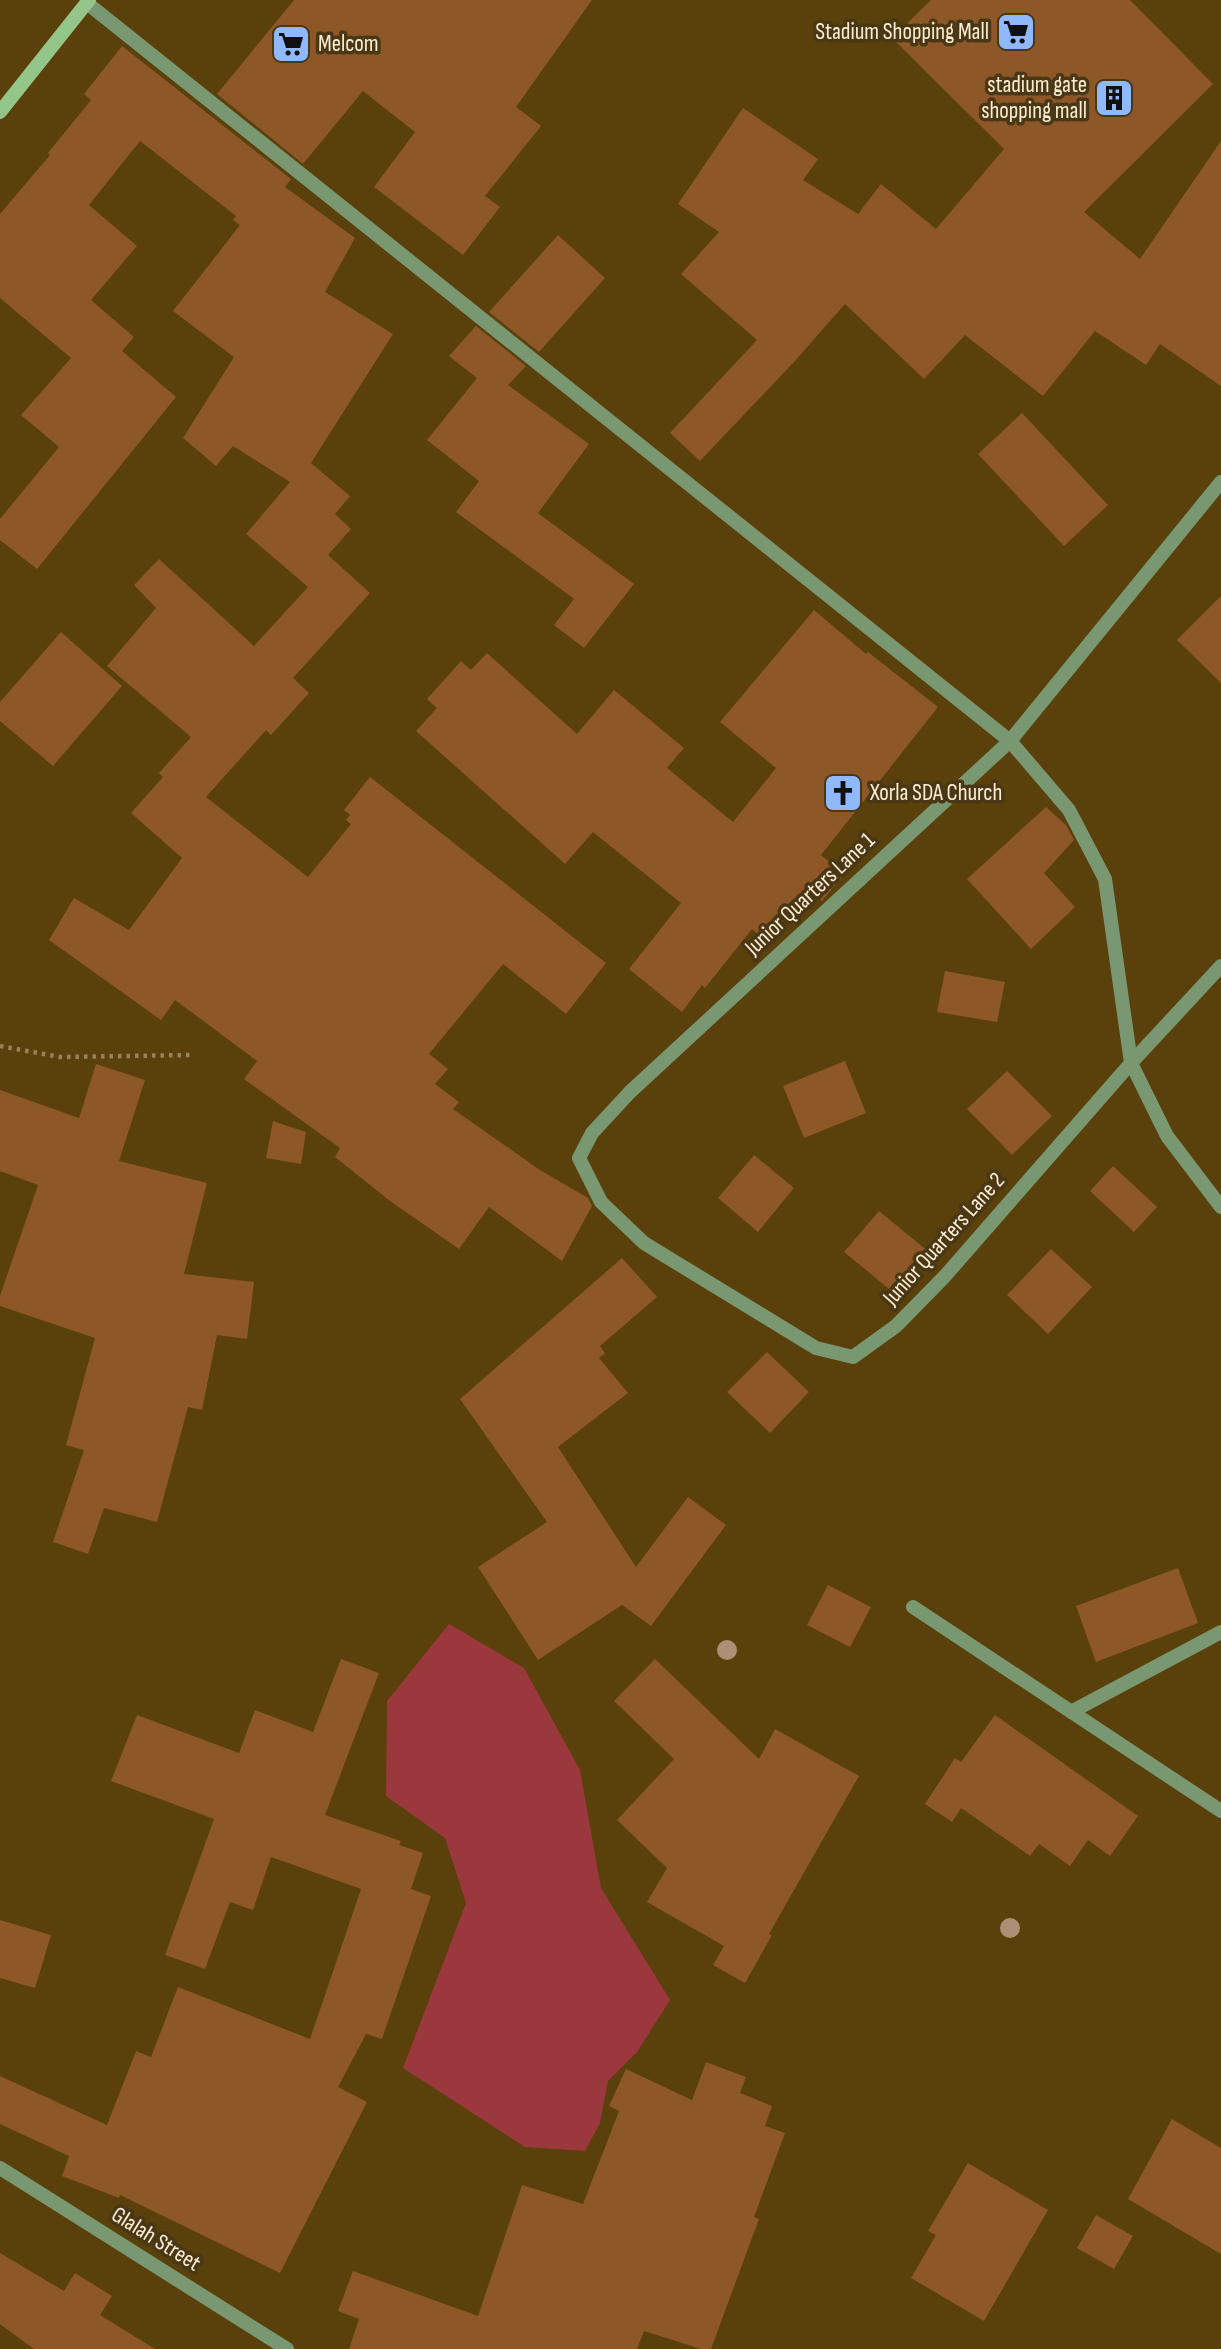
<svg xmlns="http://www.w3.org/2000/svg" width="1221" height="2349" font-family="'Sofia Sans Condensed',sans-serif">
<style>
.green{fill:#9a383e}
.building{fill:#8d5728}
.lines{fill:none;stroke-linecap:round;stroke-linejoin:round}
.path{stroke:#988257;stroke-width:4.5;stroke-dasharray:3.5 5;stroke-linecap:butt}
.lane{stroke:#799872;stroke-width:14}
.street{stroke:#799872;stroke-width:14}
.secondary{stroke:#94c689;stroke-width:14}
.tree{fill:#ac8f76}
.labels{text-anchor:middle;dominant-baseline:central;stroke-width:7;stroke-linejoin:round;paint-order:stroke}
.poi-label{font-size:23px;fill:#feeed4;stroke:#4a3715;text-anchor:end}
.street-label{font-size:23px;fill:#feeed4;stroke:#4a3715}
</style>
<rect width="100%" height="100%" fill="#5a400a"/>
<path class="green" d="M449 1624 524 1668 580 1770 601 1888 670 2000 637 2052 608 2081 600 2123 585 2151 525 2147 403 2068 466 1903 445 1838 386 1796 387 1701Z"/>
<path class="building" d="M294 0H592L516 107 541 126 485 196 500 207 463 255 374 187 415 132 363 91 303 164 217 94Z
M931 0H1130L1213 84 1084 212 1140 259 1221 141V386L1160 344 1146 365 1095 331 1043 396 965 335 924 379 845 304 794 362 700 461 670 433 757 340 681 274 719 232 678 204 743 108 818 159 803 180 858 214 881 184 936 229 1004 149 892 38Z
M122 46 291 179 285 187 355 238 325 292 393 334 311 463 350 496 335 514 351 529 328 555 370 593 293 678 309 693 271 735 266 730 206 797 308 877 351 824 346 820 350 815 344 810 370 777 606 963 566 1014 503 964 429 1054 448 1069 435 1084 459 1102 453 1109 540 1170 588 1198 592 1206 562 1261 489 1207 459 1249 390 1201 335 1157 340 1148 244 1079 257 1061 175 1000 161 1020 49 940 74 898 129 930 182 858 131 813 163 777 159 773 191 737 107 666 156 608 134 585 159 559 254 646 308 587 246 534 290 482 233 446 216 466 183 438 234 357 173 311 240 225 233 220 236 216 140 141 89 205 137 246 91 300 134 337 122 351 176 397 37 569 0 540V519L59 447 21 415 71 358 0 298V214L50 155 48 153 91 100 84 94Z
M558 235 605 278 539 352 489 312Z
M476 326 526 366 508 385 589 444 538 513 634 584 584 648 554 625 574 599 456 512 479 481 427 440 477 378 449 356Z
M1022 413 1108 505 1064 546 978 454Z
M1221 596V683L1177 640Z
M814 610 866 654 868 652 938 707 821 855 844 874 822 901 811 892 764 940 752 929 705 988 702 985 682 1012 629 969 681 903 593 832 565 864 416 731 437 708 427 699 461 661 471 670 487 653 577 734 614 690 684 748 667 768 733 822 776 768 720 722Z
M61 632 122 686 53 766 0 721V702Z
M1046 807 1066 825 1074 840 1044 873 1075 907 1031 949 967 879Z
M945 971 1005 982 997 1022 937 1012Z
M845 1061 866 1113 804 1138 783 1086Z
M96 1064 145 1080 119 1161 207 1183 184 1274 254 1282 247 1339 217 1335 202 1410 188 1407 157 1522 104 1508 88 1554 53 1542 84 1450 66 1445 95 1338 0 1306V1296L38 1185 0 1171V1090L79 1118Z
M1007 1071 1052 1116 1012 1155 967 1109Z
M273 1121 306 1132 301 1164 266 1158Z
M754 1155 794 1188 758 1232 718 1198Z
M1113 1166 1157 1207 1134 1232 1090 1191Z
M879 1211 929 1252 894 1293 844 1252Z
M1051 1249 1092 1287 1048 1334 1007 1295Z
M622 1258 657 1297 600 1346 605 1353 599 1358 628 1393 558 1447 636 1567 688 1497 726 1525 651 1626 622 1605 538 1660 478 1567 547 1522 460 1399Z
M767 1352 809 1392 770 1433 727 1392Z
M1178 1568 1198 1623 1096 1662 1076 1606Z
M828 1585 871 1607 850 1647 807 1625Z
M341 1659 379 1673 325 1815 401 1841 399 1845 423 1853 411 1889 431 1896 382 2039 366 2034 338 2087 367 2102 280 2273 120 2195 119 2198 62 2176 69 2156 0 2124V2076L107 2125 136 2051 151 2057 178 1987 310 2039 361 1889 271 1857 253 1910 230 1902 205 1969 165 1955 214 1819 111 1781 137 1715 239 1753 255 1710 313 1732Z
M655 1659 759 1759 775 1729 859 1776 769 1934 772 1935 745 1983 713 1965 724 1946 647 1902 667 1868 617 1820 674 1759 614 1701Z
M995 1715 1138 1816 1110 1856 1088 1840 1070 1866 1039 1844 1030 1856 961 1808 952 1822 925 1804 955 1758 961 1762Z
M0 1920 51 1935 35 1988 0 1978Z
M706 2062 746 2077 740 2093 772 2106 765 2126 785 2133 754 2217 759 2219 711 2349H701L644 2331 637 2349H349L359 2319 338 2311 353 2271 478 2316 522 2185 583 2204 619 2111 609 2106 626 2069 692 2100Z
M1172 2119 1221 2148V2254L1128 2199Z
M968 2163 1048 2210 984 2321 911 2278 936 2235 928 2231Z
M1096 2215 1133 2236 1114 2269 1077 2248Z
M0 2253 64 2291 75 2273 112 2296 100 2315 155 2349H34L0 2324Z"/>
<g class="lines">
<path class="path" d="M0 1046 60 1057 193 1055"/>
<path class="lane" d="M913 1607 1221 1811
M1071 1712 1221 1632"/>
<path class="street" d="M87 3 1010 741 1069 810 1105 879 1131 1063 1167 1136 1221 1207
M1221 482 1010 741 630 1092 592 1133 579 1158 601 1202 644 1243 816 1348 853 1357 896 1326 945 1276 1131 1063 1221 966
M0 2168 287 2349"/>
<path class="secondary" d="M0 112 89 0"/>
</g>
<g class="tree">
<circle cx="727" cy="1650" r="10"/>
<circle cx="1010" cy="1928" r="10"/>
</g>
<defs>
<symbol id="supermarket-square" viewBox="-11 -11 22 22"><rect x="-9" y="-9" width="18" height="18" rx="4" fill="#8fb8fd" stroke="#4a3715"/><path d="M-6-5.5h2.5l.6 2H6L4.5 2H-2.5L-4.4-4H-6ZM-1.5 3.2a1.3 1.3 0 1 0 .1 0ZM3 3.2a1.3 1.3 0 1 0 .1 0Z" fill="#111"/></symbol>
<symbol id="building-square" viewBox="-11 -11 22 22"><rect x="-9" y="-9" width="18" height="18" rx="4" fill="#8fb8fd" stroke="#4a3715"/><path d="M-4-6H4V6H1V3H-1V6H-4ZM-2.5-4.3h1.7v1.8h-1.7ZM.8-4.3h1.7v1.8H.8ZM-2.5-1h1.7V.8h-1.7ZM.8-1h1.7V.8H.8Z" fill="#111"/></symbol>
<symbol id="church-square" viewBox="-11 -11 22 22"><rect x="-9" y="-9" width="18" height="18" rx="4" fill="#8fb8fd" stroke="#4a3715"/><path d="M-1.2-6h2.4v3.5h3.3v2.4h-3.3V6h-2.4V-.1h-3.3v-2.4h3.3Z" fill="#111"/></symbol>
</defs>
<g fill-rule="evenodd">
<use href="#supermarket-square" x="994" y="10" width="44" height="44"/>
<use href="#supermarket-square" x="269" y="22" width="44" height="44"/>
<use href="#building-square" x="1092" y="76" width="44" height="44"/>
<use href="#church-square" x="821" y="771" width="44" height="44"/>
</g>
<g class="labels">
<g class="poi-label">
<text x="989" y="32">Stadium Shopping Mall</text>
<text x="318" y="44" text-anchor="start">Melcom</text>
<text x="1087" y="85">stadium gate<tspan x="1087" dy="26">shopping mall</tspan></text>
<text x="870" y="793" text-anchor="start">Xorla SDA Church</text>
</g>
<g class="street-label">
<text transform="translate(810 894) rotate(-43)">Junior Quarters Lane 1</text>
<text transform="translate(944 1239) rotate(-48)">Junior Quarters Lane 2</text>
<text transform="translate(156 2239) rotate(32)">Glalah Street</text>
</g>
</g>
</svg>
